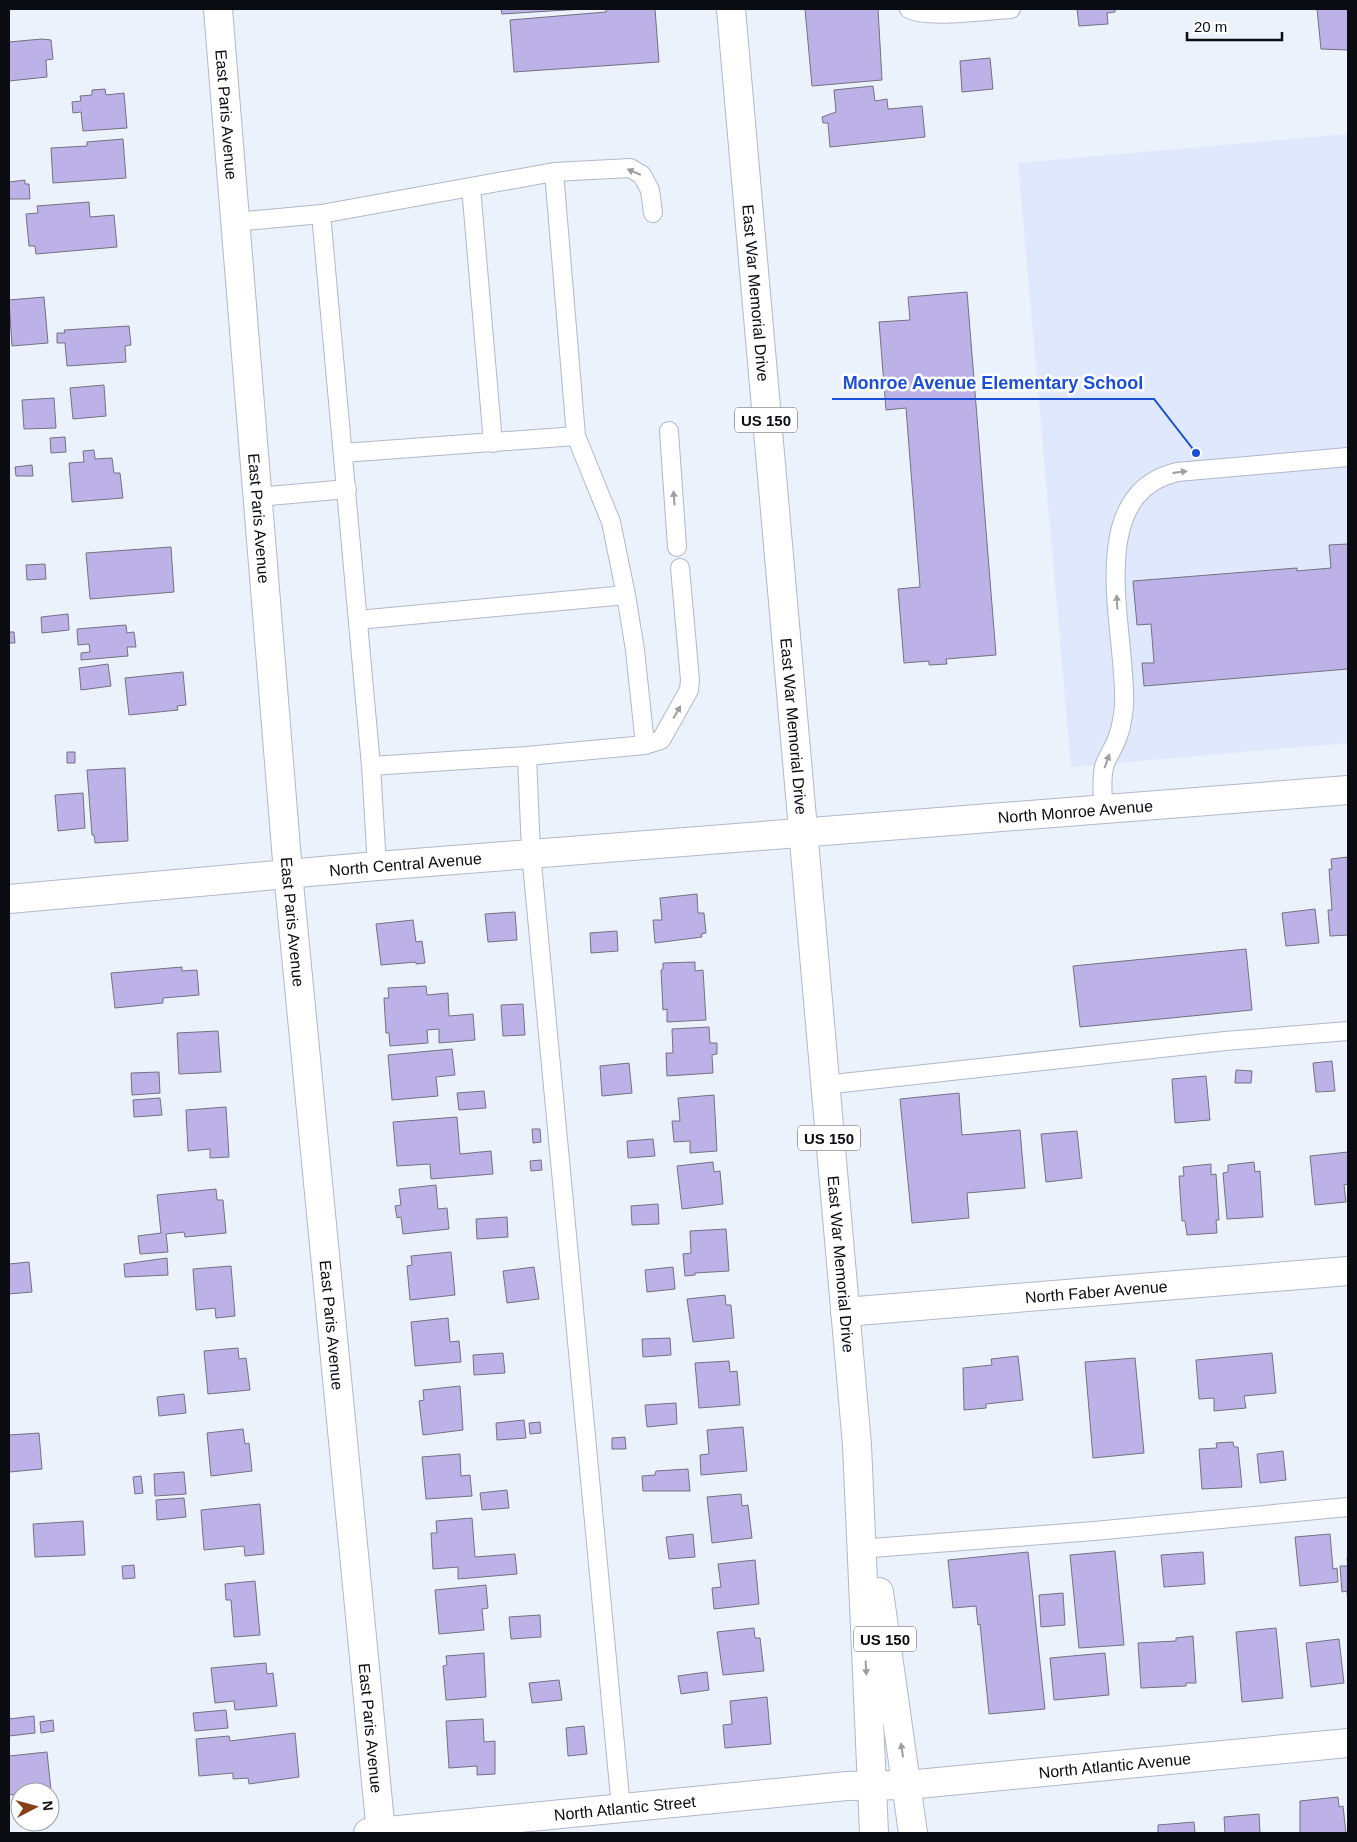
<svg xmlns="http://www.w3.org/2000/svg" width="1357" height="1842" font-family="Arial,sans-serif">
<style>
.built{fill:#dfe8fc}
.building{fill:#bcb2e7;stroke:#737181}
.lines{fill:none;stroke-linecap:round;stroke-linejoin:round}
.service-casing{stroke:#b0b8c9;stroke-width:20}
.minor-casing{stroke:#b0b8c9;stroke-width:30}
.trunk-casing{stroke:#b0b8c9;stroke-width:30}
.service{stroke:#fff;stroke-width:18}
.minor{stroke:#fff;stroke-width:28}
.trunk{stroke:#fff;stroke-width:28}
.oneway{fill:#9d9ea0}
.labels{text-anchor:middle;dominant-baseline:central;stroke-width:5;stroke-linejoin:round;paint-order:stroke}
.shield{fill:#fff;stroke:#545559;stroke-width:1}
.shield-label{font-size:15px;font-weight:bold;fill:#0a0c12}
.street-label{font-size:16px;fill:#0a0c12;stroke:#fff}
.leader{fill:none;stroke:#1d4ed8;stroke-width:2}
.callout-dot{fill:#1d4ed8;stroke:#fff;stroke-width:2}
.callout-label{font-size:18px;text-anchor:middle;font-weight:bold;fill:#1d4ed8;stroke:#fff;stroke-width:5;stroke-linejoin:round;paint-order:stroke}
</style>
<rect width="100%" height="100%" fill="#ecf2fc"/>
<path class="built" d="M1348 134V743L1071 767 1018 163Z"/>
<path class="building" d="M501 9H583L502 14Z
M606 9H655L659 62 514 72 510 20 606 12Z
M805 9H878L882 80 812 86Z
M1077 9H1115V12L1107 13 1108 24 1079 26Z
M1317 9H1348V50L1321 49Z
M42 39 51 40 53 59 46 60 47 77 9 81V42Z
M990 58 993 89 962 92 960 61Z
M873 86 875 101 887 99 888 109 922 106 925 137 830 147 828 123H823L822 117 836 112 834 90Z
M105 89 106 95 124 93 127 128 83 131 81 112 73 113 72 102 81 101 80 96 92 95V90Z
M123 139 126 178 53 183 51 148 87 146V142Z
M25 180V184H29L30 199H9V182Z
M89 202 90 217 114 215 117 247 36 254 35 246H29L26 214 38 213 37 206Z
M967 292 996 655 946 659 947 664 929 665V661L904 663 898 589 920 587 906 408 886 410 879 322 910 320 908 297Z
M44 297 48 343 12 346 9 300Z
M129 326 131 345 125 346 126 362 67 366 65 343H57V333H65L64 330Z
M104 385 106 416 73 419 70 388Z
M54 398 56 428 24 429 22 400Z
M65 437 66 452 51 453 50 438Z
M94 450 95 459 112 458 114 473H120L123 498 72 502 69 463 84 462 83 451Z
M32 465 33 476H16L15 467Z
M1348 544V669L1144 686 1142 663H1154L1151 624 1137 625 1133 581 1297 568V571L1331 568 1329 545Z
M171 547 174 592 90 599 86 553Z
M45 564 46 579 27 580 26 565Z
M68 614 69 630 42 633 41 617Z
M126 625 127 633 134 632 136 647H127L128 656 81 660V653L90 652 89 644 78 645 77 629Z
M9 632H14L15 643H9Z
M108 664 111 686 81 690 79 668Z
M183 672 186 705 177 706 178 710 129 715 125 678Z
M67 752H75V763H67Z
M125 768 128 841 95 843 94 835H92L87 770Z
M83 793 85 828 58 831 55 795Z
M1348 857V935L1330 936 1328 910H1332L1329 869H1332L1331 859Z
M697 894 698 913H704L706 933 701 934 702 937 655 943 653 920H662L660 898Z
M1315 909 1319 943 1286 946 1282 913Z
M515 912 517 940 488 942 485 914Z
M413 920 416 942 422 941 425 963 416 964V962L381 965 376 924Z
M617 931 618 951 591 953 590 933Z
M1246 949 1252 1010 1080 1027 1073 966Z
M695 962V971L703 970 706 1020 667 1022V1009L663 1010 661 970 663 969V963Z
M182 967V971L197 970 199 995 163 998V1003L115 1008 111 973Z
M426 986 427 995 448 993 449 1016 473 1014 475 1040 439 1043V1029L427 1030 428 1043 390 1046 389 1033H386L384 998H389L388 988Z
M523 1004 525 1035 503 1036 501 1005Z
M709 1027 710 1043H717V1054L712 1055 713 1073 667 1076 666 1053H673L672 1029Z
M218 1031 221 1072 179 1074 177 1033Z
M452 1049 455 1075 436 1077 438 1096 392 1100 388 1055Z
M1332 1061 1335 1091 1316 1092 1313 1063Z
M629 1063 632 1093 602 1096 600 1066Z
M1236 1070 1252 1071 1251 1083H1235Z
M159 1072 160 1093 132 1095 131 1073Z
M1206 1076 1210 1120 1175 1123 1172 1079Z
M484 1091 486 1108 459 1110 457 1093Z
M959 1093 962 1135 1020 1130 1025 1188 967 1193 969 1218 912 1223 900 1099Z
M714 1095 717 1151 690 1153V1141L674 1142 672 1121H680L678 1098Z
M160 1098 162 1115 134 1117 133 1100Z
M226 1107 229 1157 210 1158V1149L188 1151 186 1110Z
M457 1117 460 1154 491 1151 493 1174 431 1179 430 1164 397 1166 393 1122Z
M532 1129H540L541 1142 533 1143Z
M1077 1131 1082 1178 1046 1182 1041 1134Z
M653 1139 655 1156 628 1158 627 1141Z
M1348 1152V1184L1344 1185 1346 1202 1315 1205 1310 1156Z
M541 1160 542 1170 531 1171 530 1161Z
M713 1162 714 1172 720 1171 723 1204 682 1209 677 1166Z
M1254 1162 1255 1172 1260 1171 1263 1217 1227 1219 1223 1173 1228 1172V1165Z
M1211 1164V1175L1216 1174 1219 1220H1216L1217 1233 1187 1235 1185 1221H1182L1179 1176H1184L1183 1167Z
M436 1185 438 1209 447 1208 449 1229 403 1234 401 1217 397 1218 395 1206 401 1205 399 1189Z
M216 1189 217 1200H223L226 1233 185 1237 184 1232 166 1234 168 1252 140 1254 138 1236 161 1233 157 1195Z
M658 1204 659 1224 632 1225 631 1206Z
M507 1217 508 1237 477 1239 476 1219Z
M726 1229 729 1271 695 1273V1275L685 1276 683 1254 691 1253 690 1231Z
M451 1252 455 1295 410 1300 407 1266 412 1265 411 1256Z
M167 1258 168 1275 125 1277 124 1264Z
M29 1262 32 1292 9 1294V1264Z
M231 1266 235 1316 216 1318 215 1308 196 1310 193 1269Z
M534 1267 539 1299 507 1303 503 1271Z
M673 1267 675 1289 647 1292 645 1270Z
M725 1295 726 1305H731L734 1338 693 1342 687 1299Z
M448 1318 450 1342 459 1341 461 1362 415 1366 411 1322Z
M670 1338 671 1355 643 1357 642 1339Z
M238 1348 239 1359 246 1358 250 1390 208 1394 204 1351Z
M503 1353 505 1373 474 1375 473 1355Z
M1272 1353 1276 1393 1244 1396 1246 1408 1214 1411V1398L1199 1399 1196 1360Z
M1018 1356 1023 1400 986 1404V1408L964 1410 963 1368 992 1365 991 1359Z
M1135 1358 1144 1453 1093 1458 1085 1362Z
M729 1361 730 1372 737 1371 740 1405 699 1408 695 1363Z
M460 1386 463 1430 423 1435 419 1401 424 1400 423 1390Z
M184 1394 186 1413 159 1416 157 1397Z
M676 1403 677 1424 647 1427 645 1405Z
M524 1420 526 1438 497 1440 496 1423Z
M540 1422 541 1433 530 1434 529 1423Z
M743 1427 747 1471 701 1475 700 1455 709 1454 707 1430Z
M243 1429 245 1444 249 1443 252 1471 211 1476 207 1433Z
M39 1433 42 1469 9 1472V1435Z
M625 1437 626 1449H612V1438Z
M1233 1442 1234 1447H1238L1242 1487 1202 1489 1199 1449 1217 1448 1216 1443Z
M1283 1451 1286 1480 1260 1483 1257 1454Z
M460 1454 461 1476 470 1475 472 1496 426 1499 422 1457Z
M688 1469 690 1491H643L642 1476 655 1475 656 1471Z
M184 1472 186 1494 155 1496 154 1474Z
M141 1476 143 1493 135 1494 133 1477Z
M507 1490 509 1508 482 1510 480 1493Z
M741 1494 742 1506 748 1505 752 1538 712 1543 707 1497Z
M184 1498 186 1517 157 1520 156 1500Z
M260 1504 264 1554 245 1556 244 1546 204 1550 201 1510Z
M472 1518 475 1557 515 1554 517 1574 458 1579V1567L433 1569 431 1533H437L436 1521Z
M83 1521 85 1555 35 1557 33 1524Z
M693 1534 695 1557 669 1559 666 1537Z
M1330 1534 1333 1569 1337 1568 1338 1582 1300 1586 1295 1537Z
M1115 1551 1124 1645 1079 1648 1070 1555Z
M1028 1552 1045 1709 989 1714 980 1624 978 1625 976 1606 953 1608 948 1560Z
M1203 1552 1205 1584 1164 1587 1161 1555Z
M1347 1558H1348V1605L1347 1591 1342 1592 1340 1566H1348Z
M755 1560 759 1604 714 1609 712 1588 721 1587 718 1564Z
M134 1565 135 1578 123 1579 122 1566Z
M255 1581 260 1635 234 1637 231 1600H226L225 1584Z
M486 1585 488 1608 482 1609 484 1630 439 1634 435 1590Z
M1063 1593 1065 1625 1041 1627 1039 1595Z
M540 1615 541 1637 511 1639 509 1617Z
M754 1628 755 1638H760L764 1671 723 1675 717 1632Z
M1276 1628 1283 1698 1242 1702 1236 1632Z
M1193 1636 1196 1683H1186V1686L1141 1688 1138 1643 1176 1641V1638Z
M1339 1639 1344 1683 1311 1687 1306 1643Z
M484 1653 486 1697 446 1700 443 1666 447 1665 446 1656Z
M1105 1653 1109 1695 1054 1700 1050 1658Z
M266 1663 267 1674 273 1673 277 1706 235 1710 234 1701 215 1703 211 1668Z
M707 1672 709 1690 681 1694 678 1676Z
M559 1680 562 1700 532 1703 529 1683Z
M767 1697 771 1744 725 1748 723 1725 732 1724 730 1701Z
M226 1710 228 1728 195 1731 193 1713Z
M34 1716 35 1733 9 1736V1719Z
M483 1719 484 1742 495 1741V1774L477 1775V1766L449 1768 446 1721Z
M53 1720 54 1731 41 1733 40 1722Z
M584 1726 587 1754 568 1756 566 1728Z
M295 1733 299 1777 249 1784 248 1778 233 1779V1773L199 1776 196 1739 229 1736 230 1741Z
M47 1752 51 1790 20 1792V1794L9 1795V1756Z
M1338 1797 1339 1807 1343 1806 1346 1833H1300V1801Z
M1259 1814 1260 1833H1225L1224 1817Z
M1194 1822 1195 1833H1158V1825Z"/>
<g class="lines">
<defs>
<path id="service" d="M909 9C928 19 987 10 1011 9
M471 187 493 443
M321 214 554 172 630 168 642 175 650 190 653 213
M235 222 321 214 371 766
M669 431 677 547
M343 453 576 436 554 172
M258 497 347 489
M626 595 635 650 645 745
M358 620 626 595 611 522 576 436
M527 756 645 745 661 740 689 690 690 680 680 568
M1103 809C1103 796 1101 780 1104 767 1107 756 1115 747 1118 736 1122 726 1123 716 1124 706 1128 637 1080 495 1177 472L1348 457
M377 866 371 766 527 756 531 853 621 1808
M824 1085 1225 1041 1348 1031
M872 1548 1094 1531 1348 1507"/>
<g id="minor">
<path id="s1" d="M218 9 288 873 381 1833"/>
<path id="s2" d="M9 899 377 866 1348 790"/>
<path id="s3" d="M845 1312 1348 1271"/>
<path id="s4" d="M368 1833 847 1786 907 1785 1348 1743"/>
</g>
<g id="trunk">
<path id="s5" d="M731 9 857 1445 874 1833"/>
<path d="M879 1592 913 1833"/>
</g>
</defs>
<use href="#service" class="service-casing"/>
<use href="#minor" class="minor-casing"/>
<use href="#trunk" class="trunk-casing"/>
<use href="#service" class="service"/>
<use href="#minor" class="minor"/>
<use href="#trunk" class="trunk"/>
</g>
<defs><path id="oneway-solid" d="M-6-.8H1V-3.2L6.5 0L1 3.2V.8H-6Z" transform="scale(1.25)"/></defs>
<g class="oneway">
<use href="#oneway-solid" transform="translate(634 172) rotate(-157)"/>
<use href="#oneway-solid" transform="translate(1180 472) rotate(-7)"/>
<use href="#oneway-solid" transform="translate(674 498) rotate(-94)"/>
<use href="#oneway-solid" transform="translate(1117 602) rotate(-93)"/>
<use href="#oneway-solid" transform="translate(677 712) rotate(-60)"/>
<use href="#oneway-solid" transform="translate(1107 761) rotate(-71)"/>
<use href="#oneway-solid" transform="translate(866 1668) rotate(87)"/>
<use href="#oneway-solid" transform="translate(902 1750) rotate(-98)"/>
</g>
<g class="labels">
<g class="shield">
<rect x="735" y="407.5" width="62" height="25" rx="4"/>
<rect x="798" y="1125.5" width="62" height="25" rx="4"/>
<rect x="854" y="1626.5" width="62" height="25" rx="4"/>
</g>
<g class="shield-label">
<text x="766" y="420">US 150</text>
<text x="829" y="1138">US 150</text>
<text x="885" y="1639">US 150</text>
</g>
<g class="street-label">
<text stroke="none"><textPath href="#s1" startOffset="106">East Paris Avenue</textPath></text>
<text stroke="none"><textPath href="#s5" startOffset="285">East War Memorial Drive</textPath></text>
<text stroke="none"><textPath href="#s1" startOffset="511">East Paris Avenue</textPath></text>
<text stroke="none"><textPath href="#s5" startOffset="720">East War Memorial Drive</textPath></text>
<text stroke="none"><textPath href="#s2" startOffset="1070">North Monroe Avenue</textPath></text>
<text stroke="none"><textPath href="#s2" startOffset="398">North Central Avenue</textPath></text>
<text stroke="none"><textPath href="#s1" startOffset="916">East Paris Avenue</textPath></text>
<text stroke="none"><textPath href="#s5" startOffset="1260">East War Memorial Drive</textPath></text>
<text stroke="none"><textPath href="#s3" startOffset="252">North Faber Avenue</textPath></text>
<text stroke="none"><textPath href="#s1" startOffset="1321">East Paris Avenue</textPath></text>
<text stroke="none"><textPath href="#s1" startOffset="1726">East Paris Avenue</textPath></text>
<text stroke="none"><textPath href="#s4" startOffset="750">North Atlantic Avenue</textPath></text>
<text stroke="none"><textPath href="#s4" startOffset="258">North Atlantic Street</textPath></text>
</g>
</g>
<path class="leader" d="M1196 453L1154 399H832"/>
<circle class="callout-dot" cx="1196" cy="453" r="5"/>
<g class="callout-label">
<text x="993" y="389">Monroe Avenue Elementary School</text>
</g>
<rect width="1357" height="1842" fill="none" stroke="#0a0c12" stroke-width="20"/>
<g transform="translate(35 1807) rotate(84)"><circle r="24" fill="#ffffff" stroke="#9d9ea0"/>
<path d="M0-4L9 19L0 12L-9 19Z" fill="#853f19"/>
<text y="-8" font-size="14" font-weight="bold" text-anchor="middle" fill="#0a0c12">N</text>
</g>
<path d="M1187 32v8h95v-8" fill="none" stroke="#0a0c12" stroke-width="2.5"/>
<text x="1194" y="32" font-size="15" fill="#0a0c12" stroke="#ffffff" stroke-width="4" paint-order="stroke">20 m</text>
</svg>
